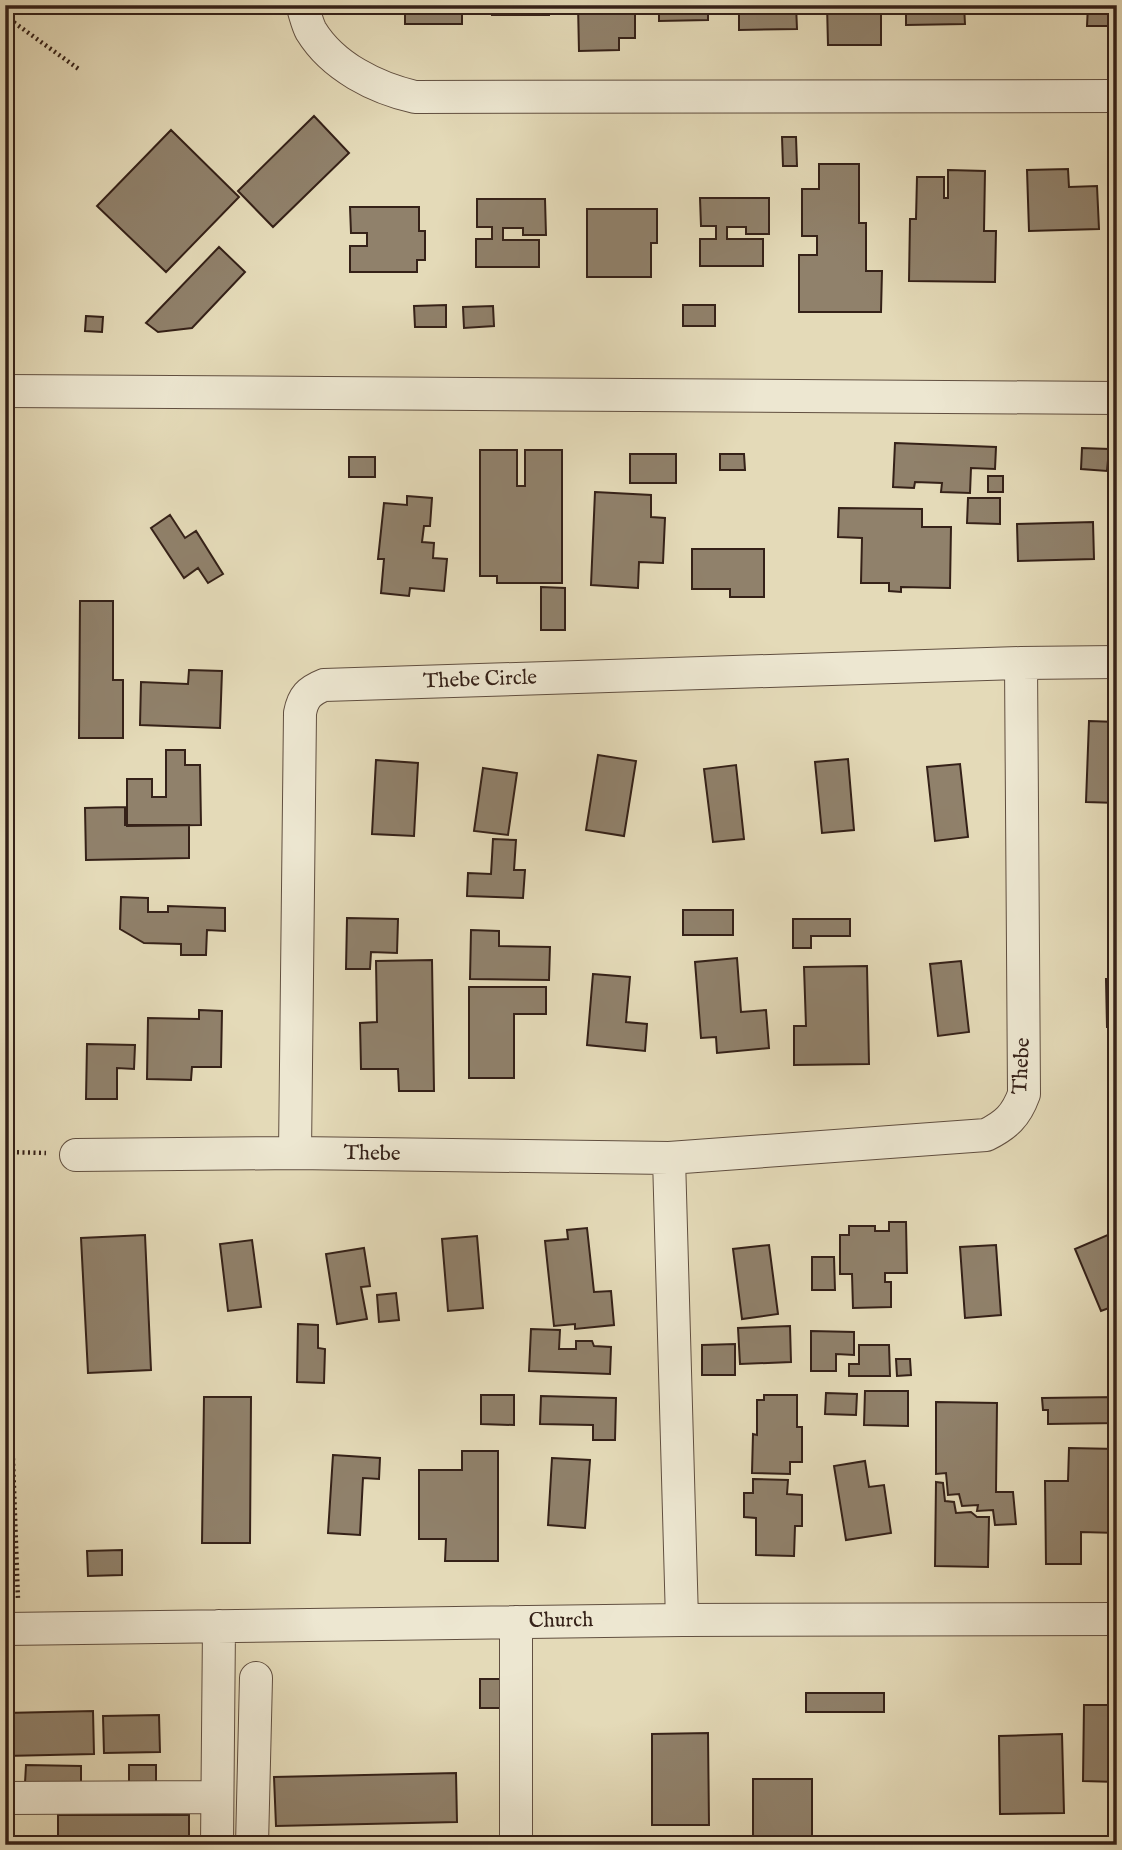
<svg xmlns="http://www.w3.org/2000/svg" width="1122" height="1850" font-family="'IM FELL English',serif">
<style>
.building{fill:#90816b;stroke:#352118;stroke-width:2}
.lines{fill:none;stroke-linecap:round;stroke-linejoin:round}
.minor-casing{stroke:#614f40;stroke-width:34}
.path{stroke:#352118;stroke-width:4.5;stroke-dasharray:2 3.5;stroke-linecap:butt}
.minor{stroke:#ede7d1;stroke-width:32}
.labels{text-anchor:middle;dominant-baseline:central;stroke-width:5;stroke-linejoin:round;paint-order:stroke}
.street-label{font-size:21px;fill:#352118;stroke:#ede7d1}
</style>
<rect width="100%" height="100%" fill="#e4dab8"/>
<filter id="stains"><feTurbulence type="fractalNoise" baseFrequency=".00286" numOctaves="4"/><feColorMatrix values="0 0 0 0 .2 0 0 0 0 .09 0 0 0 0 .02 0 0 0 .5 -.17"/></filter>
<radialGradient id="worn" r=".72"><stop offset=".6" stop-color="#630" stop-opacity="0"/><stop offset="1" stop-color="#630" stop-opacity=".3"/></radialGradient>
<path class="building" d="M73 5H91V11H73Z
M405 5H462V24H405Z
M492 5H549V15H492Z
M578 5H635V38H619V50L579 51Z
M659 5H708V20L659 21Z
M739 5H796L797 29 739 30Z
M827 5H881V45H828Z
M906 5H964L965 24 906 25Z
M991 5H1045L1046 10 991 11Z
M1088 5H1117V26H1087Z
M314 116 349 153 273 227 238 191Z
M171 130 239 197 166 272 97 206Z
M782 137H796L797 166H783Z
M819 164H859V223H866V271H882L881 312H799V255H817V236H802V189H819Z
M1068 169 1069 187 1097 186 1099 229 1029 231 1027 170Z
M948 170 985 171 984 231H996L995 282 909 281 910 219H916L917 177H944V198H948Z
M700 198H769V234H746V227H727V239H763V266H700V239H716V226H701Z
M477 199H545L546 235H523V228H503V240H539V267H476V239H492V227H477Z
M350 207H419V231H425V260H417V272H350V246H367V233H351Z
M587 209H657V243H651V277H587Z
M219 247 245 272 192 328 158 332 146 323Z
M446 305V327H415L414 306Z
M683 305H715V326H683Z
M493 306 494 326 464 328 463 307Z
M86 316 103 317 102 332 85 331Z
M895 443 996 447 995 469 971 468 970 493 941 492 942 483 915 482 914 488 893 487Z
M1082 448 1109 449 1107 471 1081 469Z
M480 450H517V486H525V450H562V583H497V576H480Z
M630 454H676V483H630Z
M720 454H744L745 470H720Z
M349 457H375V477H349Z
M988 476H1003V492H988Z
M595 492 651 495V517L665 518 663 563 639 562 638 588 591 585Z
M407 496 432 498 430 526H424L422 542 434 543 433 558 447 559 444 591 410 588 409 596 381 593 384 559H378L384 503 407 505Z
M968 498H1000V524L967 523Z
M839 508 922 509V527H951L950 588 901 587V592L889 591V583H861L862 538 838 537Z
M170 515 185 538 196 531 223 574 208 583 198 568 184 578 151 528Z
M1093 522 1094 559 1018 561 1017 524Z
M692 549H764V597H730V589H692Z
M541 587 565 588V630H541Z
M80 601H113V680H123V738H79Z
M189 670 222 671 220 728 140 725 141 682 188 684Z
M1089 721 1117 722V803L1086 802Z
M166 750H185V765H200L201 825 127 826V779H152V797H166Z
M598 755 636 761 624 836 586 830Z
M848 759 854 830 822 833 815 762Z
M376 760 418 763 414 836 372 834Z
M960 764 968 837 935 841 927 767Z
M736 765 744 839 713 842 704 769Z
M483 768 517 773 508 835 474 831Z
M125 807V825H189V858L86 860 85 808Z
M493 839 516 840 514 870H525L523 898 467 896 468 873 491 874Z
M121 897 148 898V912H168V906L225 908V931L207 930 206 955H181V944L144 943 120 929Z
M683 910H733V935H683Z
M347 918 398 919 397 953 371 952 370 969H346Z
M793 919H850V936H811V948H793Z
M471 930 499 931V946L550 947 549 980 470 979Z
M737 958 741 1012 766 1010 769 1048 717 1053 716 1037 701 1038 695 962Z
M432 960 434 1091H399L398 1069H361L360 1023 377 1022 376 961Z
M961 961 969 1032 938 1036 930 964Z
M867 966 869 1064 794 1065V1026H806L804 967Z
M593 974 630 977 626 1022 647 1024 645 1051 587 1045Z
M1106 979H1117V1027H1107Z
M469 987H546V1014H514V1078H469Z
M199 1010 222 1011 221 1067H192L191 1080 147 1079 148 1018 199 1019Z
M87 1044 135 1045 134 1069 117 1068V1099H86Z
M889 1222H906L907 1273H885V1282H891V1307L853 1308 852 1274H840V1235H849V1226H875V1231H889Z
M587 1228 594 1292 611 1291 614 1325 575 1329V1324L554 1326 545 1241 568 1239 567 1230Z
M1110 1234 1117 1249V1305L1101 1311 1075 1249Z
M145 1235 151 1370 88 1373 81 1238Z
M477 1236 483 1308 448 1311 442 1239Z
M252 1240 261 1307 228 1311 220 1244Z
M769 1245 778 1314 742 1319 733 1249Z
M996 1245 1001 1315 965 1318 960 1247Z
M364 1248 370 1286 361 1287 367 1319 337 1324 326 1254Z
M812 1257H834L835 1290H812Z
M396 1293 399 1320 379 1322 377 1295Z
M298 1324 318 1325V1348L325 1349 324 1383 297 1382Z
M790 1326 791 1362 740 1364 738 1328Z
M531 1329 560 1330 559 1349H576V1341H592L594 1346 611 1347 610 1374 529 1371Z
M811 1331 854 1332V1355L836 1354V1371H811Z
M735 1344V1375H702V1345Z
M859 1345H889L890 1376H849V1364H859Z
M896 1359H910L911 1375 897 1376Z
M865 1391H908V1426L864 1425Z
M826 1393 857 1394 856 1415 825 1414Z
M481 1395H514V1425L481 1424Z
M764 1395H797V1427H802V1462H790V1474L752 1473 753 1434 757 1435V1400H764Z
M541 1396 616 1398 615 1440H593V1425L540 1424Z
M204 1397H251L250 1543H202Z
M1117 1397V1423L1048 1424V1410H1043L1042 1398Z
M936 1402 997 1403 996 1492H1013L1016 1524 995 1525 993 1510 977 1511 978 1505 962 1506 959 1494 948 1495 946 1473 936 1474Z
M1069 1448 1117 1449V1533L1081 1532V1564H1046L1045 1481H1068Z
M462 1451H498V1561H445L446 1539H419V1470H462Z
M333 1455 380 1458 379 1479 363 1478 360 1535 328 1533Z
M552 1458 590 1460 585 1528 548 1525Z
M865 1461 869 1487 884 1485 891 1533 846 1540 834 1466Z
M753 1479 788 1480 787 1494 802 1495V1526H795L794 1556 756 1555V1518L744 1517V1493H753Z
M936 1482 943 1483 945 1501 954 1502 956 1513 971 1512 977 1517H989L988 1567 935 1566Z
M5 1489H9L6 1533H5Z
M122 1550V1575L88 1576 87 1551Z
M480 1679H512V1708H480Z
M1110 1689H1117V1782L1083 1781 1084 1705H1110Z
M806 1693H884V1712H806Z
M93 1711 94 1754 5 1756V1713Z
M159 1715 160 1752 104 1753 103 1716Z
M708 1733 709 1825H652V1734Z
M1062 1734 1064 1813 1000 1814 999 1736Z
M26 1765 81 1766V1785L25 1783Z
M129 1765H156V1783H129Z
M456 1773 457 1822 276 1826 274 1777Z
M753 1779H812V1845H753Z
M58 1815H189V1842H58Z
M648 1841H722V1845H648Z"/>
<g class="lines">
<defs>
<path id="minor" d="M302 5C305 13 307 24 311 31 333 67 376 88 415 97L1117 96
M5 391 1117 398
M295 1153 300 713C303 697 309 691 324 685L1021 663 1117 662
M76 1155 295 1153 669 1158 986 1135C1006 1125 1016 1116 1024 1094L1021 663
M669 1158 682 1620
M5 1629 682 1620 1117 1619
M5 1798 217 1797
M217 1845 219 1626
M252 1845 256 1678
M516 1845V1622"/>
</defs>
<use href="#minor" class="minor-casing"/>
<path class="path" d="M5 16 80 70
M5 947 10 1377 18 1600
M6 1152 46 1153"/>
<use href="#minor" class="minor"/>
</g>
<g class="labels">
<g class="street-label">
<text transform="translate(480 680) rotate(-2)">Thebe Circle</text>
<text transform="translate(1022 1066) rotate(-87)">Thebe</text>
<text transform="translate(372 1154) rotate(1)">Thebe</text>
<text transform="translate(561 1621) rotate(-1)">Church</text>
</g>
</g>
<rect width="1122" height="1850" fill="none" stroke="#e4dab8" stroke-width="28"/>
<rect x="7" y="7" width="1108" height="1836" fill="none" stroke="#352118" stroke-width="3.5"/>
<rect x="14" y="14" width="1094" height="1822" fill="none" stroke="#352118" stroke-width="2"/>
<rect width="100%" height="100%" filter="url(#stains)"/>
<rect width="100%" height="100%" fill="url(#worn)"/>
</svg>
